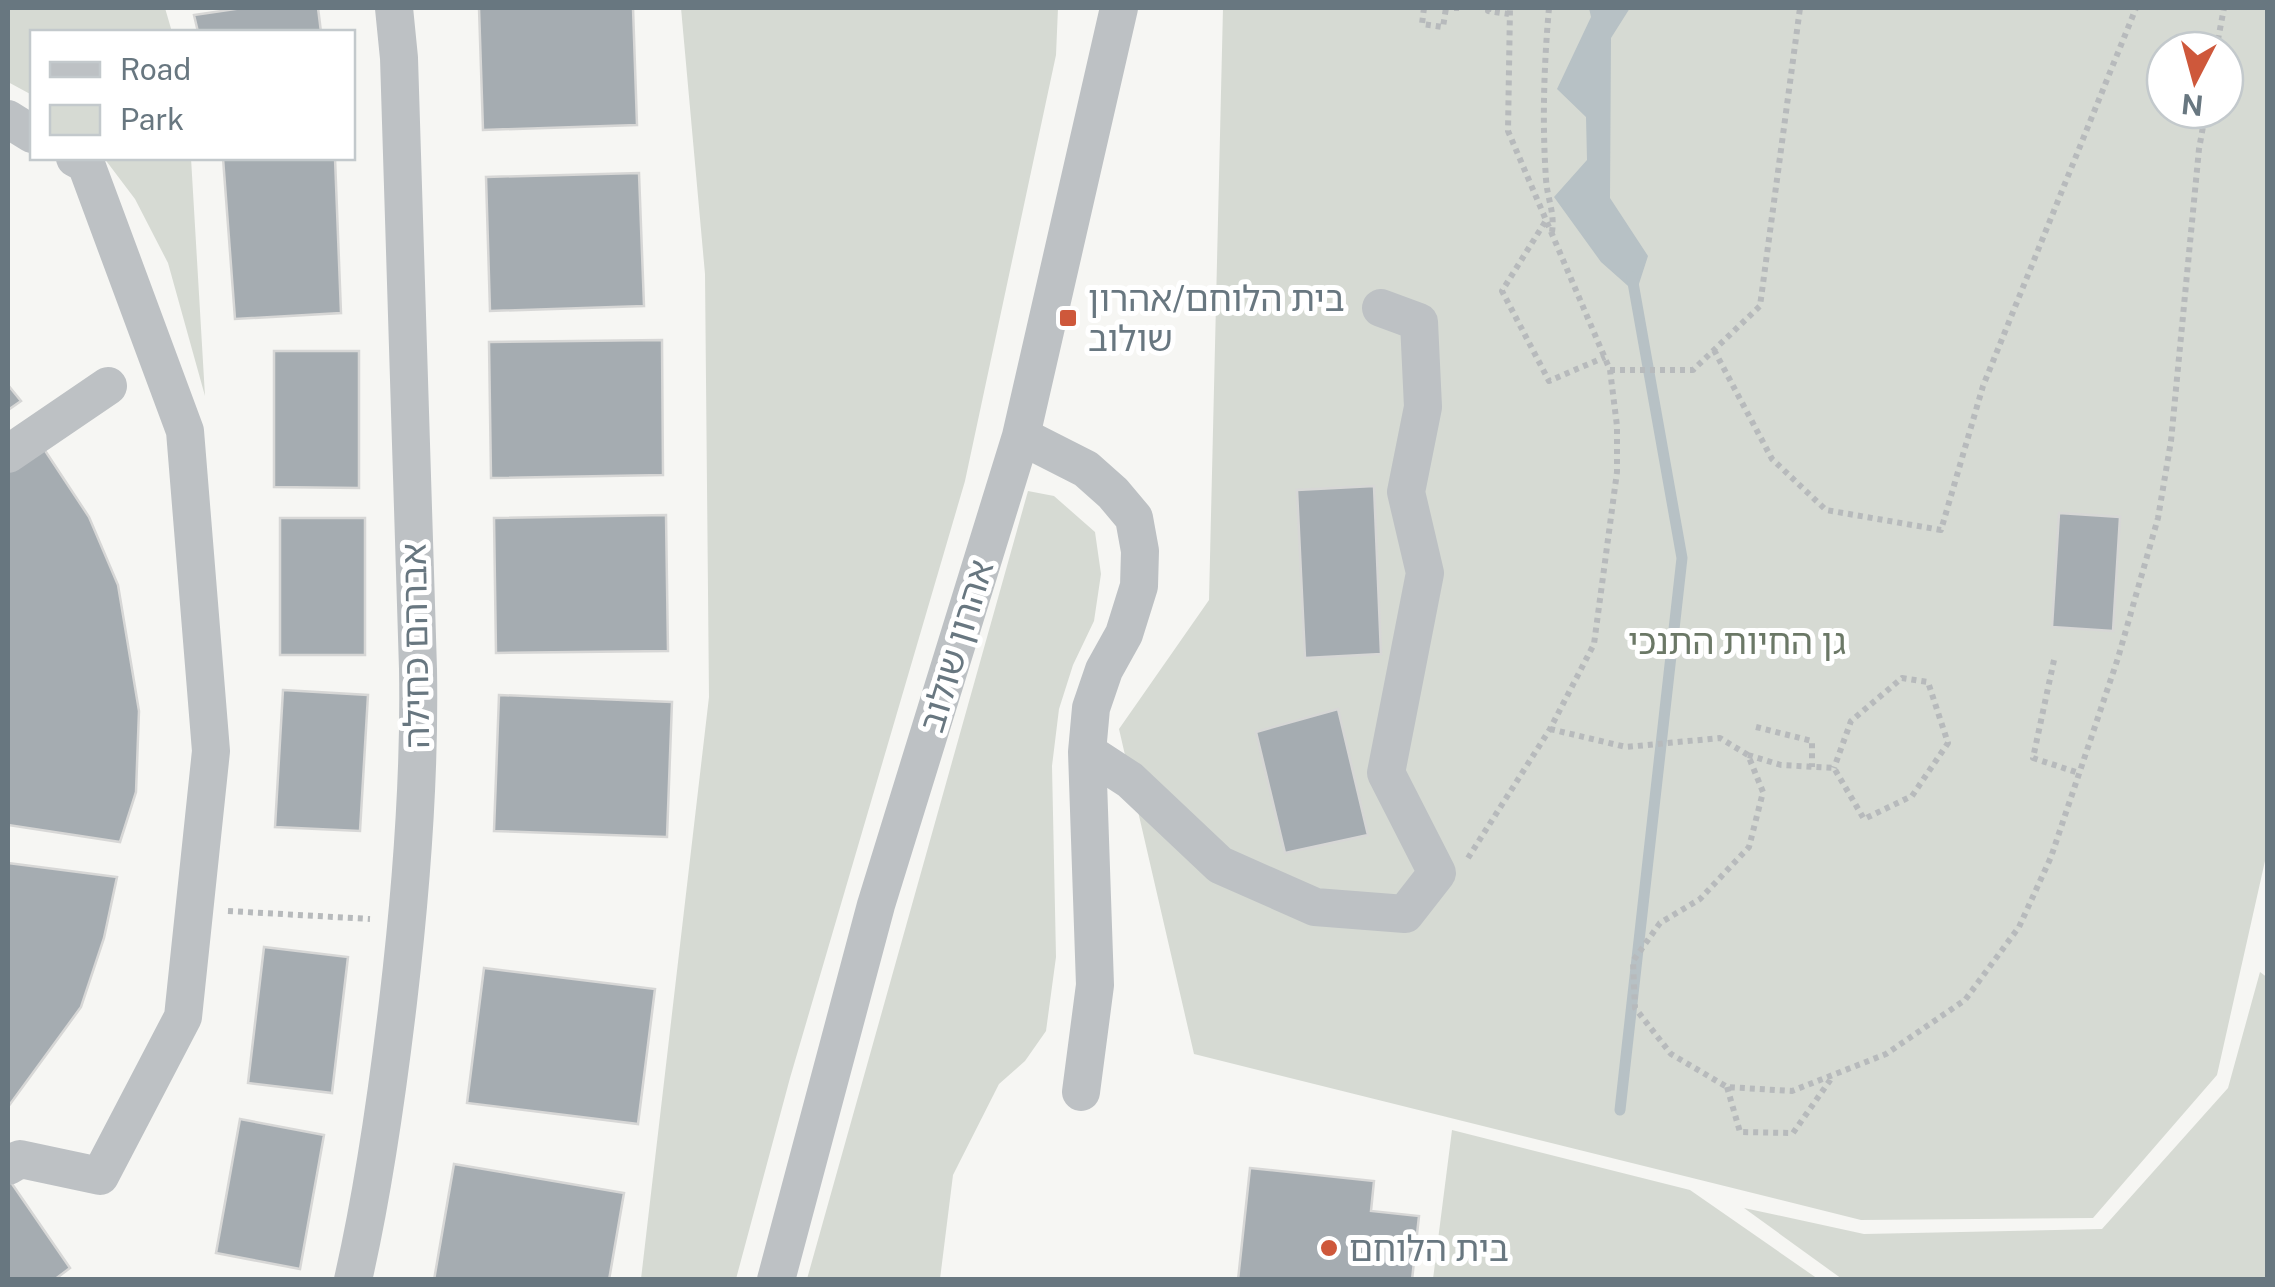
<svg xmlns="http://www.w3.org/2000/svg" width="2275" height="1287" font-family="'Public Sans','Noto Sans Hebrew',sans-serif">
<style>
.green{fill:#d6dad3;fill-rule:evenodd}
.water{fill:#b7c1c5}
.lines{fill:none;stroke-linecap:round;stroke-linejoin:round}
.stream{stroke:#b7c1c5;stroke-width:11}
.building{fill:#a5acb1;stroke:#d7d7d6;stroke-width:2.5}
.path{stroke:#b7babc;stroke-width:6;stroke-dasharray:5 5;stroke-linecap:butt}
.minor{stroke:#bdc1c4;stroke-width:38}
.poi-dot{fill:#ce583b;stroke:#fff;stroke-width:4}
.labels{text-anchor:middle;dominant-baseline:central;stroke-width:10;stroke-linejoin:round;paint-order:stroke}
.poi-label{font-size:35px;fill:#687780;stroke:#fff;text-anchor:start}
.park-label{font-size:35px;fill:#6b7866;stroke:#fff}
.street-label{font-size:35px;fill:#687780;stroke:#fff}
</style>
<rect width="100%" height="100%" fill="#f6f6f3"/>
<path class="green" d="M8 8H165L172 32H32V95L8 82Z
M681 8H1058L1056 55 965 481 790 1078 736 1279H641L709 697 705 274Z
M1223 8H2267V852L2217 1075 2093 1218 1861 1220 1194 1054 1119 729 1209 600ZM2165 50H2225V110H2165Z
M104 158H191L205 396 168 263 135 199Z
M1028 491 1054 496 1095 532 1101 574 1094 621 1073 665 1059 709 1052 766 1056 957 1046 1031 1025 1061 999 1084 953 1175 940 1279H807Z
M2260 972 2268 978 2267 1279H1842L1744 1208 1864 1234 2102 1229 2228 1088Z
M1452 1130 1690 1190 1818 1279H1433Z"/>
<path class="water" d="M1589 8H1630L1611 38 1610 198 1648 256 1636 293 1601 262 1554 197 1587 160 1586 117 1557 89 1591 17Z"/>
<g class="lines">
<path class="stream" d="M1620 1110 1682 558 1632 277"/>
</g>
<path class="building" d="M242 8H318L321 32H198L194 15Z
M479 8H633L637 125 483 130Z
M223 158H335L341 313 235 319Z
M639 173 644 306 490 311 486 177Z
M662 340 663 475 491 478 489 342Z
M274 351H359V488L274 487Z
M8 385 21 401 8 410Z
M44 449 89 517 118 585 139 711 136 792 120 842 8 825V472Z
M1374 486 1381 654 1305 658 1297 490Z
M2059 513 2120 517 2113 631 2052 627Z
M666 515 668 651 496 653 494 518Z
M280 518H365V655H280Z
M283 690 368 695 360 831 275 827Z
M499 695 672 702 667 837 494 831Z
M1338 709 1368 835 1285 853 1256 732Z
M8 863 117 877 104 938 81 1007 8 1107Z
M264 947 348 957 332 1093 248 1083Z
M484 968 655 989 638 1124 467 1103Z
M240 1119 324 1135 300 1269 216 1253Z
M454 1164 624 1193 609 1280H434Z
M1250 1168 1374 1181 1371 1211 1419 1216 1412 1280H1238Z
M8 1178 70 1268 54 1280H8Z"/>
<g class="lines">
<path class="path" d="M1424 8 1422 24 1443 27 1446 8
M1454 8H1463
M1489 8 1488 11 1509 14
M1549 8C1544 64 1542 122 1546 179 1547 198 1555 212 1552 232
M2216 50 2224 8
M1545 222 1502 291 1549 381 1605 357
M1714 350 1772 459 1826 510 1941 530 1983 386 2136 8
M1610 370H1693L1760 306 1800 8
M2054 660 2033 758 2079 773
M1756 727 1812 741V767
M1550 729 1626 747 1720 738 1748 755 1763 792 1749 847 1700 899 1660 923 1633 961 1635 1008 1671 1054 1727 1087 1792 1091 1886 1054 1965 1000 2019 927 2051 857 2118 658 2158 518 2171 441 2199 149 2206 110
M1748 755 1781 765 1834 768 1864 819 1912 796 1948 743 1928 682 1902 678 1851 721 1834 768
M1468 858 1550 729 1594 644 1617 472V426L1610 370 1508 131 1510 8
M228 911 370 919
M1727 1087 1740 1132 1793 1133 1833 1076"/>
<path class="minor" d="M8 119 32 134
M1021 436 1086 469 1113 493 1134 518 1140 551 1139 586 1124 634 1104 670 1091 708 1087 752 1095 985 1081 1092
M8 454 108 386
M1087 752 1130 780 1220 865 1315 907 1405 914 1437 873 1386 773 1425 573 1406 492 1423 407 1419 322 1381 308
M8 1166 20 1159 100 1176 183 1017 211 751 185 431 86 164 75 158
M353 1280C374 1188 387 1095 398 1002 411 892 420 780 418 669L399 58 394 8
M776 1280 876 905 1021 436 1119 8"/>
</g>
<g class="poi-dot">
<rect x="1058" y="308" width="20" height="20" rx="5"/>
<circle cx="1329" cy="1248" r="10"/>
</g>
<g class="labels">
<g class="poi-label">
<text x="1088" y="298">בית הלוחם/אהרון<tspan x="1088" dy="40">שולוב</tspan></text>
<text x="1349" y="1248">בית הלוחם</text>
</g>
<g class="park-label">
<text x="1737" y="641">גן החיות התנכי</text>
</g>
<g class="street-label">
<text transform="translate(415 646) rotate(-91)">אברהם כחילה</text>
<text transform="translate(956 646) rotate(-73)">אהרון שולוב</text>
</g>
</g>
<rect width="2275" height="1287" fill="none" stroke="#687780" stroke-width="20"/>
<rect x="30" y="30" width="325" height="130" fill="#ffffff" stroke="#c3c9cc" stroke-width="2.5"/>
<rect x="50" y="62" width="50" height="15" fill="#bdc1c4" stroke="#c3c9cc" stroke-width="2.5"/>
<text x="120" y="80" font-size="30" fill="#687780">Road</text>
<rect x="50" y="105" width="50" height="30" fill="#d6dad3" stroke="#c3c9cc" stroke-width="2.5"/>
<text x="120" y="130" font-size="30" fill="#687780">Park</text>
<g transform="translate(2195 80) rotate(186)"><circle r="48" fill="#ffffff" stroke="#c3c9cc" stroke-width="2.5"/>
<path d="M0-8L18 38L0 25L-18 38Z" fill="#ce583b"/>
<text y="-15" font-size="28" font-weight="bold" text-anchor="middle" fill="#687780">N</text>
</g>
</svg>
